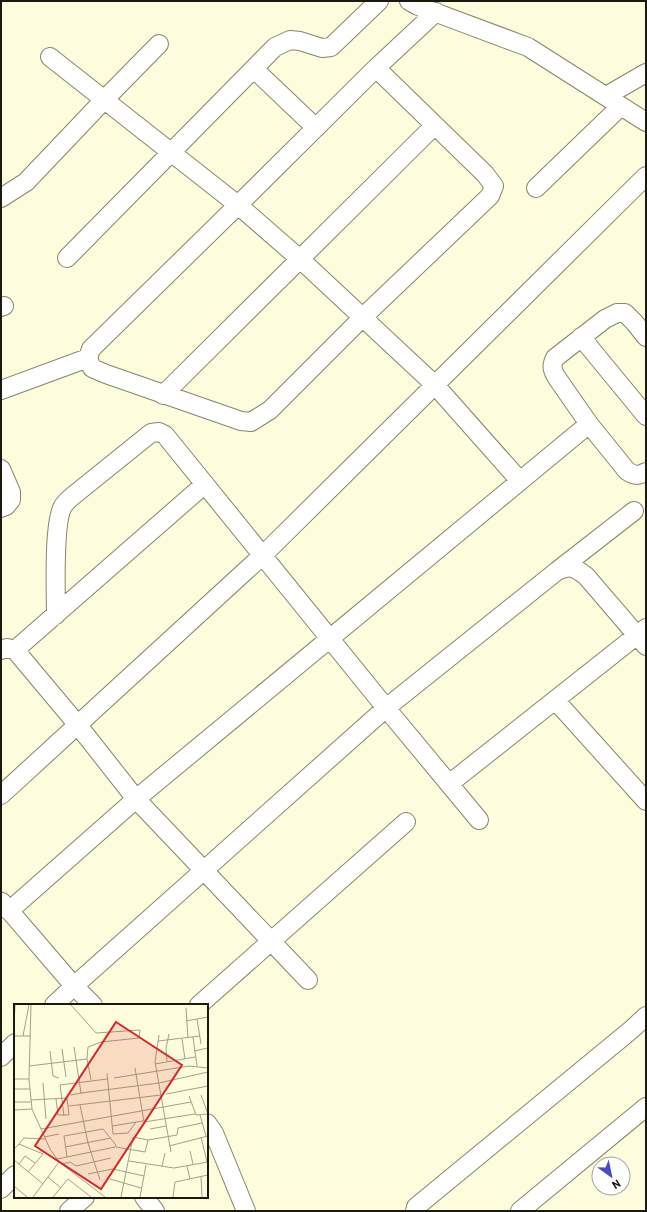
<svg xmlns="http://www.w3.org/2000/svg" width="647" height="1212" font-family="Barlow,sans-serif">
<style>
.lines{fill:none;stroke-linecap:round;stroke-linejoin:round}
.street-casing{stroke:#868569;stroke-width:20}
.street{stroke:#fff;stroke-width:18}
.inset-road{fill:none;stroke:#a2a18a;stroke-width:1}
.view{fill:#d62828;fill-opacity:0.15;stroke:#d62828;stroke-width:2}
.inset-edge{fill:none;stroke:#1a190e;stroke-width:2}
</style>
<rect width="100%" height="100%" fill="#fdfcdd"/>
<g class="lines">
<defs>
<path id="street" d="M409 1 418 6 528 47 646 122
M50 57 238 205 300 259 435 385 520 481
M376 68 485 174 494 186 490 196 363 317 270 410 251 422 241 421 106 374 92 368 88 358 91 349 238 205 376 68 436 12
M254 69 316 128
M606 96 646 73
M536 188 621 106
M1 198 26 182 104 100 159 44
M67 258 275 47 290 40 300 41 322 48 331 47 379 1
M1 307 4 306
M581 337 646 416
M646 337 634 322 625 313H617L605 319 555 358C551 366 552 370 557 378L589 424 627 471C635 476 638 476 646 472
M1 390 88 358
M163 395 435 125
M1 469 11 492V500L6 506 1 508
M557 571 634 511
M56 615C56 592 53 523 63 506 66 502 70 498 74 495L151 433 159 432 165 435 386 708 479 820
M1 650 7 648 15 650 77 724 136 799 308 980
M15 650 205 484
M556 701 646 801
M449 784 646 628
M1 795 263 555 646 176
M2 902 74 986 93 1005
M9 911 136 799 589 424
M54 1005 74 986 386 708 557 571C571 565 574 567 586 576L646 646
M199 1005 406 822
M1 1057 15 1043
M207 1123 214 1133 246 1211
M1 1189 15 1175
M144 1197 155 1211
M69 1211 85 1197
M415 1211 416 1207 631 1030 646 1016
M520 1211 646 1107"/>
</defs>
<use href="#street" class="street-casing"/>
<use href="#street" class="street"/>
</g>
<g transform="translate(14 1004)">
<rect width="194" height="194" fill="#fdfcdd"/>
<path class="inset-road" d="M17 1 15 75 18 105 36 145 45 158 19 193M57 1 82 29 126 26 125 34 87 38 74 43 73 55M172 4 174 34M183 15 187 40M172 17 194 13M0 21 1 1M145 31 141 58 157 148M0 32H17M9 32 15 1M179 33 183 62M168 35 171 55M144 37 186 32M60 43 67 89 145 79 194 68M48 45 52 73M36 47 39 72 45 74M180 47 194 44M153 57 152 44 155 30M141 60 181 53M15 62 73 55 77 76M121 64 130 118 181 110M93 69 99 130 114 129 122 118M100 74 175 62 194 64M0 75H15M29 79 32 115M0 85H16M152 90 194 82M56 91 68 89M187 91 194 110M175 92 182 111 194 110M17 96 53 94 55 111H44L42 95M0 98H17M66 101 74 139 86 176M55 102 147 91M0 106 18 105M186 111 192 132M50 112 46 81 93 75M98 122 129 117M27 125 177 98M136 125 152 122M30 133 45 130M187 133 193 158M5 140 10 134 31 135M155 142 194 132M51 143 97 134M102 143 131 148 134 136M0 145 5 140 29 150 14 168M176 147 179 160M43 155 53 153 101 143 102 141 89 125 50 132 53 153M0 156 29 180M115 157 160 164 194 158M45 158 91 193M5 160 11 152 21 159M48 160 56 158 62 162 97 154M148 162 151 149M173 162 176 175M74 170 99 165 130 172M187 172 188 193M34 173 47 184M96 175 127 184M0 182 13 193M39 193 54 175 77 193M107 193 119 133 134 136 163 131 164 124 188 119M126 193 132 161M159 193 161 178 194 171"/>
<path class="view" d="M102 18 168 61 87 185 21 142Z"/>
<rect width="194" height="194" class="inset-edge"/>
</g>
<rect width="647" height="1212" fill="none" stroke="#1a190e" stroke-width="4"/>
<g transform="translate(611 1176) rotate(147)"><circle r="19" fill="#ffffff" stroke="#a3a39f"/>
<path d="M0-3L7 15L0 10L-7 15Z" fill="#4b4bc1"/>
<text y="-6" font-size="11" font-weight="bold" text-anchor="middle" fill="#1a190e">N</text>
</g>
</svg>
